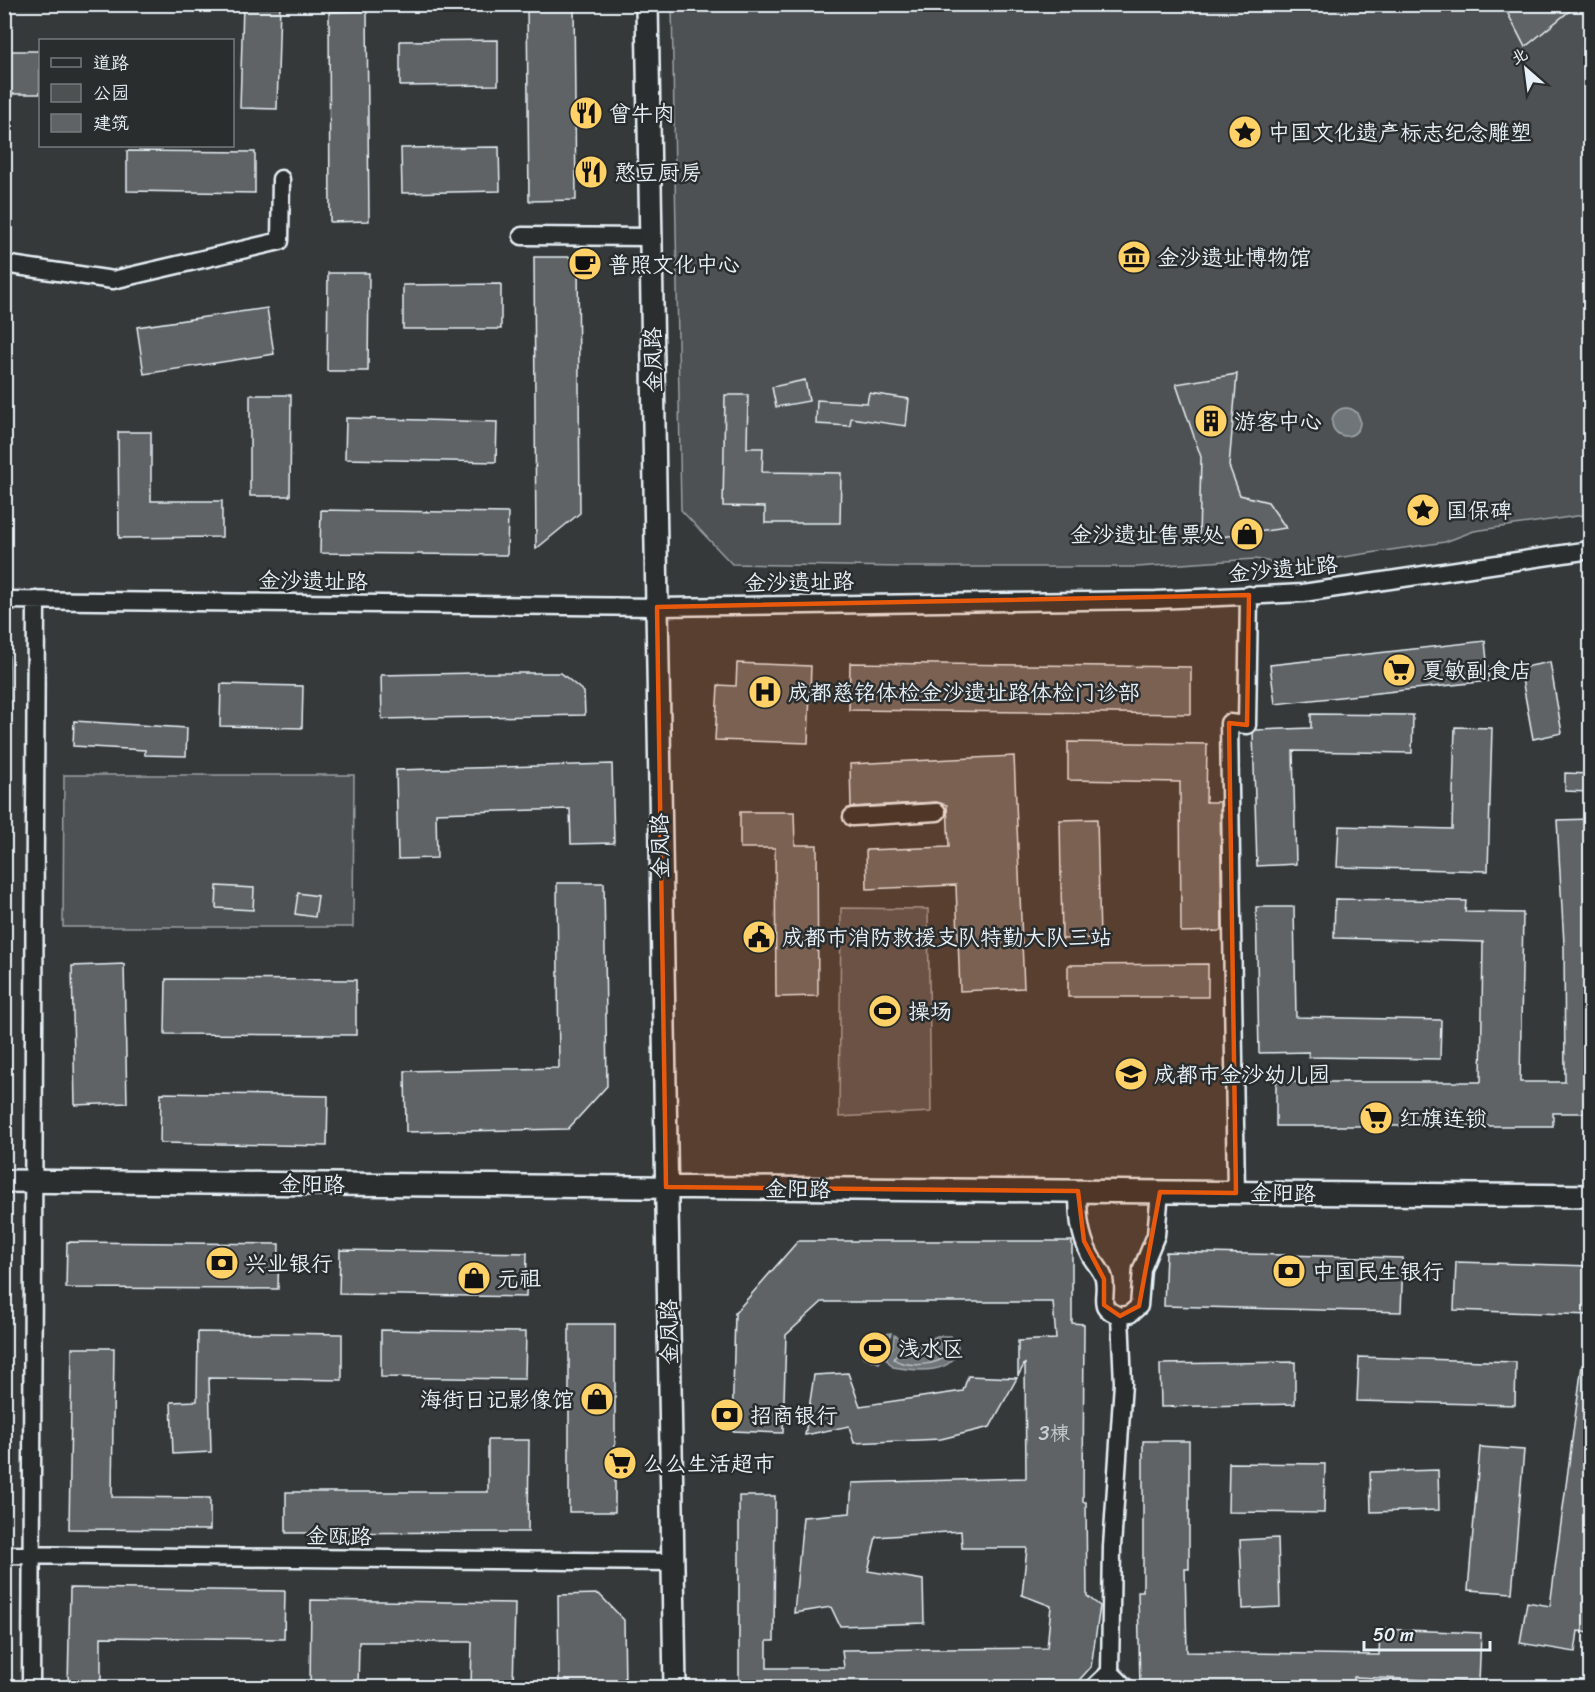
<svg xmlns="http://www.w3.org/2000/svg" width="1595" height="1692" font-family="Sriracha,'LXGW WenKai TC',sans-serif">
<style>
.green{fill:#4d5152;stroke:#9aa1a5;stroke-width:1.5}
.water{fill:#707579;stroke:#a0a7ac;stroke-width:1.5}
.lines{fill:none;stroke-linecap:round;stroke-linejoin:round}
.shore{stroke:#b8bfc5;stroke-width:1.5}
.building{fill:#5f6365;stroke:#e8f1f8;stroke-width:1.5}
.minor-casing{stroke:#e8f1f8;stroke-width:21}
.tertiary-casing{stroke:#e8f1f8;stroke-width:26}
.minor{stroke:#2a2d2e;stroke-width:16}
.tertiary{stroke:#2a2d2e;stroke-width:21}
.marked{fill:#e8590c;fill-opacity:0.2;stroke:#e8590c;stroke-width:4.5;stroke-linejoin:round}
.labels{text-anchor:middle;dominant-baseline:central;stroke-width:5;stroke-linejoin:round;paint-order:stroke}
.number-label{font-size:20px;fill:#c6ced3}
.poi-label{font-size:22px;fill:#e8f1f8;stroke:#2a2d2e;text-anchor:start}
.street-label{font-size:22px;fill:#e8f1f8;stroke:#2a2d2e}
</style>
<rect width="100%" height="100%" fill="#35393a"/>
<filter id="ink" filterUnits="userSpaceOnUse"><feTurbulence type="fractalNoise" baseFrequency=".0167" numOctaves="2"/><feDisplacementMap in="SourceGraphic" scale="12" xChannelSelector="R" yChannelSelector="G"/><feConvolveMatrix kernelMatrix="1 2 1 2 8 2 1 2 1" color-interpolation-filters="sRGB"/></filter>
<g filter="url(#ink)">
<path class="green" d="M672 5H1590V514L1474 531 1445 542 1289 565 1255 559 1137 567H902L732 564 681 510Z
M4 646 9 656 10 670 11 774H5Z
M64 775H354L353 927H63Z
M841 908 928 909 931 1112 839 1117Z"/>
<path class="water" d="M1332 422a14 14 0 1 1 28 0a14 14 0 1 1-28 0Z
M891 1333 888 1349 879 1363 862 1356 863 1346 869 1337Z
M894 1335 918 1345 937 1336H951L958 1346C955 1376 915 1371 893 1367L886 1359 893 1347Z"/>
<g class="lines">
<path class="shore" d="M939 1342H947L951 1347C949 1366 906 1369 894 1359L901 1346 919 1351Z"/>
</g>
<path class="building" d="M243 4H280L277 109 240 108Z
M527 4H574L576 200 529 201Z
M1503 4H1578L1525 47Z
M367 11 369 221 330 222 329 12Z
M498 40V85L400 86V41Z
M4 51H40V94H4Z
M499 147 500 191 402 193 401 148Z
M127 151 255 152V193L127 191Z
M534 257H578L580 513 536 549Z
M328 273H369L368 371H327Z
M501 284V329H403V285Z
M267 308 274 354 144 374 137 327Z
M1237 374 1229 466 1240 495 1268 502 1286 528 1199 540 1201 457 1176 384Z
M805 380 809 401 776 407 772 387Z
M869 393 909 399 906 426 851 418 850 426 816 424 817 400 867 403Z
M250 395H291L290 496H250Z
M725 395H748L747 448H763L762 472 841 473 840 523H765V507L723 506Z
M346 418 497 422 496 462 345 459Z
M118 432H151V501H222V537L119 538Z
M321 510 508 513 507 555 320 553Z
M1485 641 1489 681 1275 704 1270 665Z
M1550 662 1562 733 1533 739 1520 668Z
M737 663 811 666 808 743 715 740 718 685 736 686Z
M850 663 1191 667V714L849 710Z
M475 673H561L584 692 585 715 382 719 381 675Z
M221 684 303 686 302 728 220 726Z
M1311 714 1413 715 1412 753 1293 751 1296 864 1257 866 1253 733 1256 730 1311 728Z
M74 721 187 728 186 756 145 755V750L73 746Z
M1455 727 1492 728 1488 871 1337 867 1339 826 1452 829Z
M1068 742 1207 744 1206 802H1220L1222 931 1181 932 1180 782 1068 780Z
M1014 756 1024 988 960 991 956 885 867 889 866 850 949 847 947 805 936 802 851 807 850 764Z
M612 764 614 843 571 844 570 809 436 813 437 858 398 859 396 770Z
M1565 773 1590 774V792L1565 791Z
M740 812H794L795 845H817L818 996 776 997 775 848H740Z
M1097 819 1100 938 1062 939 1060 820Z
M1590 819V1113H1553V1126H1276V1082H1481L1483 942 1334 938 1335 899 1466 901 1465 912 1523 913 1520 1082H1565L1564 944 1557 820Z
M557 883H604L607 1086 568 1129 406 1132 405 1071 559 1068Z
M217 886 254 888 253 910 216 908Z
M298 893 318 896 315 917 295 914Z
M1256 907H1294L1296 1017 1441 1020 1440 1059 1309 1057V1052L1259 1053Z
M124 964 127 1103 75 1105 72 966Z
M1208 964V997H1068V965Z
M166 979 356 980V1035L165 1034Z
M161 1093 328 1096 327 1146 160 1143Z
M798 1241H1072V1323L1084 1324 1083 1502H1086L1087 1596 1100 1606 1091 1667 1072 1688H739V1496H775L774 1641H767V1668H844L842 1650 1047 1648 1051 1606 1022 1595 1027 1548H962L961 1531 876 1537 868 1571 923 1580 924 1623 840 1626 831 1607 794 1613 803 1517 850 1513 852 1483 1026 1478 1025 1363 1018 1376V1341L1056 1339 1053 1302H822L786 1335 783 1433 732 1431 735 1313Z
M67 1242 279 1244 278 1289 66 1288Z
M340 1250 527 1253 526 1297 339 1294Z
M1166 1252 1403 1258 1401 1312 1164 1306Z
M1456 1262 1590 1266V1315L1454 1310Z
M569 1324H615V1512H569Z
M381 1330 526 1332 525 1379 381 1377Z
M198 1332 342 1334V1380L209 1378 211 1452 173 1454 171 1402 197 1401Z
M72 1348H114L112 1497 210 1498V1530L69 1529Z
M1359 1357 1516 1362 1515 1405 1357 1401Z
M1295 1362V1404L1161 1407 1160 1364Z
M1582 1365H1590V1633L1578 1631 1575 1652 1520 1643 1527 1602 1550 1606Z
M848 1373 860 1406 963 1391 968 1376 1017 1378 990 1427 941 1439 854 1443 849 1426 805 1435 814 1375Z
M488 1440H529L528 1532 286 1533V1492H488Z
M1143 1441H1189V1569H1185L1187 1652 1379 1655 1380 1629 1481 1633 1479 1682 1354 1677V1688H1140L1138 1591H1143Z
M1480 1447 1524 1450 1512 1593 1468 1590Z
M1229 1463 1325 1464 1324 1513 1228 1512Z
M1438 1470 1439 1510 1371 1512 1370 1472Z
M1278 1538 1280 1607 1243 1609 1240 1540Z
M70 1588 285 1591 284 1639 101 1637V1688H68Z
M599 1594 624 1620 625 1688H559L558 1595Z
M311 1600 515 1603 513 1688H471L472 1642H359L358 1688H310Z"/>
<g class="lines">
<defs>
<path id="minor" d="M522 236 651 237
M4 264 113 280 280 241 281 179
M4 600 657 607 1156 600 1303 593 1590 550
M852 817 937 812
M1078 1191C1078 1214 1079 1234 1090 1255 1094 1263 1102 1270 1104 1279 1108 1298 1095 1307 1120 1316L1123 1383 1112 1547 1110 1672 1126 1688
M1236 1193 1229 723 1247 725 1249 595
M1120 1316 1130 1314 1139 1306 1142 1269 1156 1235 1160 1192
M4 1555 673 1562
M31 1688 36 600
M1093 1688 1110 1672"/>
<path id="tertiary" d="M647 4 675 1688
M4 1181 1590 1196"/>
</defs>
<use href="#minor" class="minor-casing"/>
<use href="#tertiary" class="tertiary-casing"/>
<use href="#minor" class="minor"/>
<use href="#tertiary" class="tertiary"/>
</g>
</g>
<path class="marked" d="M1249 595 1247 725 1229 723 1236 1193 1160 1192 1139 1306 1120 1316 1104 1305V1279L1084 1241 1078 1191 666 1187 657 607Z"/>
<defs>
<symbol id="restaurant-disc" viewBox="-11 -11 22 22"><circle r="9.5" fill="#ffd166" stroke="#2a2d2e"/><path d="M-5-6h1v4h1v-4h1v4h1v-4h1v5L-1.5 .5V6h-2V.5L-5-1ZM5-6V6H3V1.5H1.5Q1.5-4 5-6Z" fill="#111"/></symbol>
<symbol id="sight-disc" viewBox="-11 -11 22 22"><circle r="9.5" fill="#ffd166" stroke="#2a2d2e"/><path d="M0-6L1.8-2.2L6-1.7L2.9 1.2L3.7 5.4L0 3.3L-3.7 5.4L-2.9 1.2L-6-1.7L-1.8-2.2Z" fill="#111"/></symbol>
<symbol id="museum-disc" viewBox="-11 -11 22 22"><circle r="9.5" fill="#ffd166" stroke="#2a2d2e"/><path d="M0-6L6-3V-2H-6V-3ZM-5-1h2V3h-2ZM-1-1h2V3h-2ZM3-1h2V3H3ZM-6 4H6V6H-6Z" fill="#111"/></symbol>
<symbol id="cafe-disc" viewBox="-11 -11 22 22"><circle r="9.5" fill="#ffd166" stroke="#2a2d2e"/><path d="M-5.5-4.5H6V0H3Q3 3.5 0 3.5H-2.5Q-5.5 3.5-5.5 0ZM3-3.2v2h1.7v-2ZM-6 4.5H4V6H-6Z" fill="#111"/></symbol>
<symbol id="building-disc" viewBox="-11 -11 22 22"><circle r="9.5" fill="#ffd166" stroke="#2a2d2e"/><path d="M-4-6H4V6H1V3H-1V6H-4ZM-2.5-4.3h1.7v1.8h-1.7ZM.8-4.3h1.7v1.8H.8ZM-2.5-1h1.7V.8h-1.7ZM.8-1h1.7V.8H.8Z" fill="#111"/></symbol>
<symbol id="shop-disc" viewBox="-11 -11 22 22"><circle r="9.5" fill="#ffd166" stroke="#2a2d2e"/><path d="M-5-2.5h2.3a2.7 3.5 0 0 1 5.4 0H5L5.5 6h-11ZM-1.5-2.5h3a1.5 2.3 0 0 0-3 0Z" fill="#111"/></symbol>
<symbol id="supermarket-disc" viewBox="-11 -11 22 22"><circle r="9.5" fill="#ffd166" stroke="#2a2d2e"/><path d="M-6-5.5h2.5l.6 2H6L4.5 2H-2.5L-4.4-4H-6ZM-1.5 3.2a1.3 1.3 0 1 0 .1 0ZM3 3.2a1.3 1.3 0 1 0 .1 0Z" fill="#111"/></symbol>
<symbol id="hospital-disc" viewBox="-11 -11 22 22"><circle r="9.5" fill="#ffd166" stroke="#2a2d2e"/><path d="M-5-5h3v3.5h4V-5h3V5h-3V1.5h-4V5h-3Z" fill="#111"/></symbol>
<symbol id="civic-disc" viewBox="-11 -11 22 22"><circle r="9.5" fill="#ffd166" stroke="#2a2d2e"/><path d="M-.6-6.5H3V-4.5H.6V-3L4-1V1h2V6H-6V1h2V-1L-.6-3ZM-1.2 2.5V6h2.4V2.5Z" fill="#111"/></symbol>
<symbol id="stadium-disc" viewBox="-11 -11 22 22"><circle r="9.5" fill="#ffd166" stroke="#2a2d2e"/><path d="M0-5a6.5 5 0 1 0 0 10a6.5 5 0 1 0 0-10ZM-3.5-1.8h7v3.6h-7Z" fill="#111"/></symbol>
<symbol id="school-disc" viewBox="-11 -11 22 22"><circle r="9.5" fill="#ffd166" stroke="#2a2d2e"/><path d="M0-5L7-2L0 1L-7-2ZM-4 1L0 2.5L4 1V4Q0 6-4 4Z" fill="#111"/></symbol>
<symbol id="bank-disc" viewBox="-11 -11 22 22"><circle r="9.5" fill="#ffd166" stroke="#2a2d2e"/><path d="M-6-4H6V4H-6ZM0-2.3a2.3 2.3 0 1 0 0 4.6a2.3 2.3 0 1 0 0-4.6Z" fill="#111"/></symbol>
</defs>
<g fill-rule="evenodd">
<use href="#restaurant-disc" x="567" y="94" width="38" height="38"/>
<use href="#sight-disc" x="1226" y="113" width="38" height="38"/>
<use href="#restaurant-disc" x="572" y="153" width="38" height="38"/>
<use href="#museum-disc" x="1115" y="238" width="38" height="38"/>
<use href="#cafe-disc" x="566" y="245" width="38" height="38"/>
<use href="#building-disc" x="1192" y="402" width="38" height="38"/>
<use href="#sight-disc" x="1404" y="491" width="38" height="38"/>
<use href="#shop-disc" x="1228" y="515" width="38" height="38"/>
<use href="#supermarket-disc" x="1380" y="651" width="38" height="38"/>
<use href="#hospital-disc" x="746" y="673" width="38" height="38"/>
<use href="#civic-disc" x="740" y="918" width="38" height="38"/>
<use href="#stadium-disc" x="866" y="992" width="38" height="38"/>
<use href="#school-disc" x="1112" y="1055" width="38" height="38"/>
<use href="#supermarket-disc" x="1357" y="1099" width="38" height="38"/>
<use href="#bank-disc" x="203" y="1244" width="38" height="38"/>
<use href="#bank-disc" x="1270" y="1252" width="38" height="38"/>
<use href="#shop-disc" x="455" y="1259" width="38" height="38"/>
<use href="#stadium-disc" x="856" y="1329" width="38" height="38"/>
<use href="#shop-disc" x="578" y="1380" width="38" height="38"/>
<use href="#bank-disc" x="708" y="1396" width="38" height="38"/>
<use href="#supermarket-disc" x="601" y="1444" width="38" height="38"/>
</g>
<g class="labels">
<g class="number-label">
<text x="1054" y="1433">3棟</text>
</g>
<g class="poi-label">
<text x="609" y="113">曾牛肉</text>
<text x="1268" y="132">中国文化遗产标志纪念雕塑</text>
<text x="614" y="172">憨豆厨房</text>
<text x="1157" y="257">金沙遗址博物馆</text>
<text x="608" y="264">普照文化中心</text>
<text x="1234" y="421">游客中心</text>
<text x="1446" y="510">国保碑</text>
<text x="1224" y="534" text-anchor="end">金沙遗址售票处</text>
<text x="1422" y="670">夏敏副食店</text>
<text x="788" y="692">成都慈铭体检金沙遗址路体检门诊部</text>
<text x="782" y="937">成都市消防救援支队特勤大队三站</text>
<text x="908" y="1011">操场</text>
<text x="1154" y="1074">成都市金沙幼儿园</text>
<text x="1399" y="1118">红旗连锁</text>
<text x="245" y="1263">兴业银行</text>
<text x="1312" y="1271">中国民生银行</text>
<text x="497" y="1278">元祖</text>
<text x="898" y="1348">浅水区</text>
<text x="574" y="1399" text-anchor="end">海街日记影像馆</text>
<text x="750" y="1415">招商银行</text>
<text x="643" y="1463">么么生活超市</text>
</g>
<g class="street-label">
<text transform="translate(653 360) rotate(-91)">金凤路</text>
<text transform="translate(1283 569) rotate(-5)">金沙遗址路</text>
<text transform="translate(313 581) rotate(1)">金沙遗址路</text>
<text transform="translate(799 582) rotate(-1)">金沙遗址路</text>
<text transform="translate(660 846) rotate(-91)">金凤路</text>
<text transform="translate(312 1184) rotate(1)">金阳路</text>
<text transform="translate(798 1189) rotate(1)">金阳路</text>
<text transform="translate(1283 1193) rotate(1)">金阳路</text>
<text transform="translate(669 1332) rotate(-91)">金凤路</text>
<text transform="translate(339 1536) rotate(1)">金瓯路</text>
</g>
</g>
<rect width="1595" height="1692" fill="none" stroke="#2a2d2e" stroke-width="24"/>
<rect x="12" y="12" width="1571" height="1668" fill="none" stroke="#e8f1f8" stroke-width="2" filter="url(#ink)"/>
<rect x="39" y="39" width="195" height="108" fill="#2a2d2e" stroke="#767b7f" stroke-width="1.5"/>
<rect x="51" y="58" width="30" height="9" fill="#2a2d2e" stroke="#767b7f" stroke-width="1.5"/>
<text x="93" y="69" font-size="18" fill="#e8f1f8">道路</text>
<rect x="51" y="84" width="30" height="18" fill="#4d5152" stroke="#767b7f" stroke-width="1.5"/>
<text x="93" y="99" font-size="18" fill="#e8f1f8">公园</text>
<rect x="51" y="114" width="30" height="18" fill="#5f6365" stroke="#767b7f" stroke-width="1.5"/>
<text x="93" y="129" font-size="18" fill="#e8f1f8">建筑</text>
<g transform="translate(1526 69) rotate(332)" stroke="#2a2d2e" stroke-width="4.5" paint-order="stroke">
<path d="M0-4.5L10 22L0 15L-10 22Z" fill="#e8f1f8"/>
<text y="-9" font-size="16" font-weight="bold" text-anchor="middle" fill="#e8f1f8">北</text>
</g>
<path d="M1364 1641v9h126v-9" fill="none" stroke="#e8f1f8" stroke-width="3"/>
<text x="1373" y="1641" font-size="18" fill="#e8f1f8" stroke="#2a2d2e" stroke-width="4.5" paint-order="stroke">50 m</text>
</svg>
